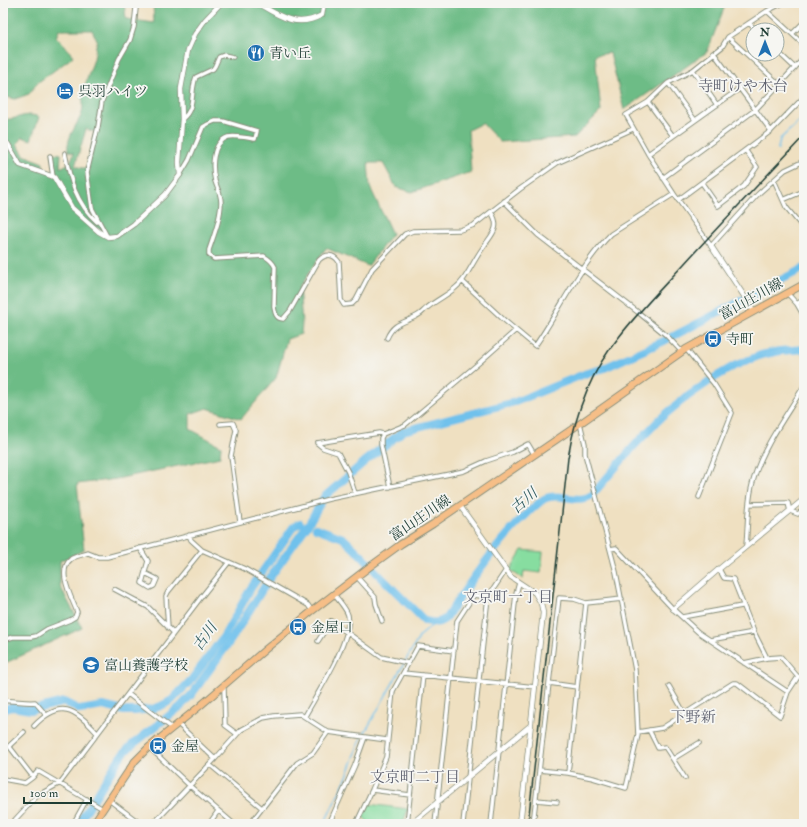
<svg xmlns="http://www.w3.org/2000/svg" width="807" height="827" font-family="'IM FELL Double Pica','Noto Serif JP',serif">
<style>
.green{fill:#87dda0;stroke:#538d6a}
.forest{fill:#6dbc86;stroke:#467c5d;fill-rule:evenodd}
.lines{fill:none;stroke-linecap:round;stroke-linejoin:round}
.stream{stroke:#70c1ec;stroke-width:1.5}
.river{stroke:#70c1ec;stroke-width:8}
.minor-casing{stroke:#878e7a;stroke-width:5.5}
.tertiary-casing{stroke:#878e7a;stroke-width:6}
.primary-casing{stroke:#878e7a;stroke-width:8}
.minor{stroke:#fff;stroke-width:3.5}
.tertiary{stroke:#fff;stroke-width:4.5}
.primary{stroke:#f6be87;stroke-width:6}
.rail{stroke:#1f3d34;stroke-width:1.5}
.labels{text-anchor:middle;dominant-baseline:central;stroke-width:3.5;stroke-linejoin:round;paint-order:stroke}
.poi-label{font-size:14px;fill:#1f3d34;stroke:#f6f6f2;text-anchor:start}
.street-label{font-size:14px;fill:#1f3d34;stroke:#f6f6f2}
.neighbourhood-label{font-size:15px;fill:#606371;stroke:#f6f6f2}
.water-label{font-size:15px;font-style:italic;fill:#335e62;stroke:#f6f6f2}
</style>
<rect width="100%" height="100%" fill="#f6f6f2"/>
<filter id="ink" filterUnits="userSpaceOnUse"><feTurbulence type="fractalNoise" baseFrequency=".025" numOctaves="2"/><feDisplacementMap in="SourceGraphic" scale="8" xChannelSelector="R" yChannelSelector="G"/><feConvolveMatrix kernelMatrix="1 2 1 2 8 2 1 2 1" color-interpolation-filters="sRGB"/></filter>
<filter id="wash" filterUnits="userSpaceOnUse"><feTurbulence type="fractalNoise" baseFrequency=".012" numOctaves="4" result="noise"/><feDisplacementMap in="SourceGraphic" scale="16" xChannelSelector="R" yChannelSelector="G"/><feGaussianBlur stdDeviation="0.9" result="paint"/><feColorMatrix in="noise" values="0 0 0 0 0 0 0 0 0 0 0 0 0 0 0 0 0 1.4 0 .05"/><feComposite in="paint" operator="in"/></filter>
<g filter="url(#wash)">
<rect width="100%" height="100%" fill="#efe0c1"/>
<path class="green" d="M522 550 543 552 541 573 524 571 523 579 510 570Z
M368 804 408 809 404 820 400 824H370L363 817Z"/>
<path class="forest" d="M3 3H124L126 19 154 23 153 3H726L707 52 624 110 610 53 595 55 601 111 575 137 500 142 482 123 468 130 471 172 412 192 396 187 383 163H368L370 187 392 234 368 266 326 248 299 287 302 323 301 334 287 339 276 378 241 419 207 408 190 414V429L221 446 220 457 116 479 77 484 84 550 60 561V586L82 628 3 664V119C17 121 24 111 39 117L31 140 22 137 17 144 24 155 43 163V168L57 175 52 153 61 154 60 168 70 163 74 153 68 151C66 139 76 126 81 116 83 112 83 105 83 100L81 97 94 59 97 40 92 30H59L56 37 64 44 73 56 70 59 37 83 29 94 15 99 3 96ZM86 129 95 132 86 169 75 166Z"/>
<g class="lines">
<path class="stream" d="M778 149 780 139 804 117
M324 824 348 774 360 741 403 665 420 636 435 623"/>
<path class="river" d="M316 528 343 538 363 557 377 573 425 621C435 623 439 624 446 618 468 585 490 553 517 524 525 516 534 506 544 499 559 491 578 505 592 495L635 445 661 418 684 399 714 378 734 366 761 355 780 351 804 349
M3 709 12 707 31 710 64 702 80 710 103 706 124 711H135L152 709 161 706 172 700 192 679 224 636 251 588 294 526 300 523
M78 824 121 756 132 745 180 707 192 694 231 640 269 579 309 523 324 497 369 458 403 431 515 402 587 373 602 369 664 341 804 268"/>
</g>
</g>
<g filter="url(#ink)">
<g class="lines">
<defs>
<path id="minor" d="M783 3 767 11 728 37 722 47 693 70 668 83 648 102 626 115 648 154 674 194 711 246 758 194 785 170 804 161
M767 11 804 45
M749 23 756 30
M792 34 804 22
M728 37 779 84
M777 51 795 68
M713 52 771 131
M693 70 717 105
M668 83 695 120
M648 102 673 136
M182 119C196 109 190 91 196 77L213 69 215 66 219 57 224 55 233 57
M65 153C70 180 76 203 97 222
M648 154 739 89
M50 156 53 177
M180 175 189 160 203 127 208 124 215 121H223L257 131 255 139C247 138 236 135 228 137 211 143 212 168 215 181 217 188 221 194 221 202 221 218 214 235 209 250V255L214 259 264 256C269 259 273 262 275 267L274 307C275 313 276 319 283 319L290 311 319 260C326 254 333 253 339 262L341 300 344 305 352 304 356 300 372 269 405 234 413 231 460 230 474 225 520 189 557 163 633 129
M663 178 755 110 804 58
M774 180 786 207 804 229
M702 183 718 206 744 186 757 167 746 151
M678 200 771 131 804 97
M783 200 804 191
M504 201 538 235 639 313 666 335 682 352
M107 236 92 208 87 172 98 127 102 101 119 59 130 40 134 27 136 8 134 3
M462 281 504 320 535 346C560 310 580 265 611 234L674 194
M787 293 797 304 804 316
M797 304 804 299
M387 338C394 321 407 323 420 314 423 312 424 310 427 308 438 298 454 293 463 280 470 270 475 259 482 249 491 235 502 228 491 212
M686 349 714 384 732 413 699 497
M220 424 233 423 236 430 231 456 240 522
M383 434 381 438V445L390 487
M317 443 379 433 383 434 405 425 480 362 516 330
M317 443 323 448 338 453 348 472 355 493
M749 504 788 503 790 511 798 514 804 509
M189 535 191 540 202 550 245 569 308 605 312 611
M746 546C748 524 747 500 754 478 764 445 786 416 804 386
M140 548 148 561 142 583 150 588 154 586 157 579 145 573
M610 549 616 548 673 609 698 632 788 692
M357 577 375 597 376 604 382 621
M114 589 148 607 174 633
M682 617 742 606
M168 628 166 596 168 592 202 550
M3 640 13 637H31L36 636 47 629 70 620 75 617 77 612C72 598 56 571 71 559 75 556 83 555 88 553L98 557H107L329 499 464 471 486 461 513 452 528 444 534 454
M710 640 754 632
M318 641 331 621 381 657 408 663
M744 663 767 658
M403 673 535 687
M798 677 804 675
M669 686 685 714
M222 687 224 689 225 725 237 734
M577 687 549 683 559 598 574 599 586 603 622 599
M128 694 172 728
M3 701C14 700 24 703 35 702L46 715
M305 716C317 694 353 639 348 615 346 608 338 600 334 594
M178 724 215 759
M34 726C60 699 75 708 97 733
M649 730 658 748 665 747 685 778
M24 732 9 746 33 777
M638 732 662 728 733 683H737L780 716 788 692 798 677 781 657 767 658 754 632 733 579 724 578 719 569
M149 747 190 786 234 824
M673 759 699 743
M210 765 262 808
M539 770 568 773 593 778 626 788 638 735 635 670 616 572 585 454V444L580 423
M568 773 586 603
M3 779 25 783 33 777 38 771 103 809
M372 790 410 795
M109 800 141 824
M536 800 557 802
M11 824 37 796 60 783 202 596 229 562
M73 824 87 799
M153 824 215 759 241 730 263 718 274 716 300 714 328 732 387 740
M209 824 218 811
M250 824 297 763 313 753 328 732
M329 824 355 765 365 737
M356 824 372 790 386 757 393 691 418 646 454 651
M407 824 423 675
M435 824 457 621 474 595 488 597
M463 824 488 597 506 570
M491 824 516 594 519 583
M533 824 549 683"/>
<path id="tertiary" d="M257 3C279 16 297 29 322 15L324 3
M3 140 8 144 20 165 54 177 72 208 99 232 108 237 117 236 134 224 165 195 180 175 179 162 182 119 181 89 188 50 195 34 205 20 221 3
M711 246 754 311
M460 506 511 577 535 593 541 603 543 613 520 824
M673 609 719 569 804 499
M411 824 531 725"/>
<path id="primary" d="M93 824 135 761 149 747 200 706 267 648 312 611 368 568 401 544 433 524 575 427 686 349 804 284"/>
</defs>
<use href="#minor" class="minor-casing"/>
<use href="#tertiary" class="tertiary-casing"/>
<use href="#primary" class="primary-casing"/>
<use href="#minor" class="minor"/>
<use href="#tertiary" class="tertiary"/>
<use href="#primary" class="primary"/>
<path class="rail" d="M528 824 568 458C575 415 591 371 619 337 639 311 662 288 684 264 723 221 764 179 804 136"/>
</g>
</g>
<defs>
<symbol id="restaurant-disc" viewBox="-11 -11 22 22"><circle r="9.5" fill="#1f6fb2" stroke="#f6f6f2"/><path d="M-5-6h1v4h1v-4h1v4h1v-4h1v5L-1.5 .5V6h-2V.5L-5-1ZM5-6V6H3V1.5H1.5Q1.5-4 5-6Z" fill="#fff"/></symbol>
<symbol id="hotel-disc" viewBox="-11 -11 22 22"><circle r="9.5" fill="#1f6fb2" stroke="#f6f6f2"/><path d="M-6-4.5h1.5V1H6V5H4.5V3h-9V5H-6ZM-4 0a1.8 1.8 0 1 1 3.6 0ZM.5 0V-2.5h3Q6-2.5 6 0Z" fill="#fff"/></symbol>
<symbol id="bus-disc" viewBox="-11 -11 22 22"><circle r="9.5" fill="#1f6fb2" stroke="#f6f6f2"/><path d="M-5-6H5V4H4V6H2V4H-2V6H-4V4H-5ZM-3.5-4V0h7V-4ZM-3.5 1.2v1.5H-2V1.2ZM2 1.2v1.5H3.5V1.2Z" fill="#fff"/></symbol>
<symbol id="school-disc" viewBox="-11 -11 22 22"><circle r="9.5" fill="#1f6fb2" stroke="#f6f6f2"/><path d="M0-5L7-2L0 1L-7-2ZM-4 1L0 2.5L4 1V4Q0 6-4 4Z" fill="#fff"/></symbol>
</defs>
<g fill-rule="evenodd">
<use href="#restaurant-disc" x="246" y="43" width="20" height="20"/>
<use href="#hotel-disc" x="55" y="81" width="20" height="20"/>
<use href="#bus-disc" x="703" y="329" width="20" height="20"/>
<use href="#bus-disc" x="288" y="617" width="20" height="20"/>
<use href="#school-disc" x="81" y="655" width="20" height="20"/>
<use href="#bus-disc" x="148" y="736" width="20" height="20"/>
</g>
<g class="labels">
<g class="poi-label">
<text x="269" y="53">青い丘</text>
<text x="78" y="91">呉羽ハイツ</text>
<text x="726" y="339">寺町</text>
<text x="311" y="627">金屋口</text>
<text x="104" y="665">富山養護学校</text>
<text x="171" y="746">金屋</text>
</g>
<g class="street-label">
<text transform="translate(751 299) rotate(-29)">富山庄川線</text>
<text transform="translate(420 518) rotate(-34)">富山庄川線</text>
</g>
<g class="neighbourhood-label">
<text x="743" y="86">寺町けや木台</text>
<text x="508" y="597">文京町一丁目</text>
<text x="693" y="717">下野新</text>
<text x="415" y="777">文京町二丁目</text>
</g>
<g class="water-label">
<text transform="translate(524 501) rotate(-41)">古川</text>
<text transform="translate(205 637) rotate(-55)">古川</text>
</g>
</g>
<rect width="807" height="827" fill="none" stroke="#f6f6f2" stroke-width="16"/>
<g transform="translate(765 42)"><circle r="19" fill="#f6f6f2" stroke="#a0aca6"/>
<path d="M0-3L7 15L0 10L-7 15Z" fill="#1f6fb2"/>
<text y="-6" font-size="11" font-weight="bold" text-anchor="middle" fill="#1f3d34">N</text>
</g>
<path d="M24 797v6h67v-6" fill="none" stroke="#1f3d34" stroke-width="2"/>
<text x="30" y="797" font-size="12" fill="#1f3d34" stroke="#f6f6f2" stroke-width="3" paint-order="stroke">100 m</text>
</svg>
